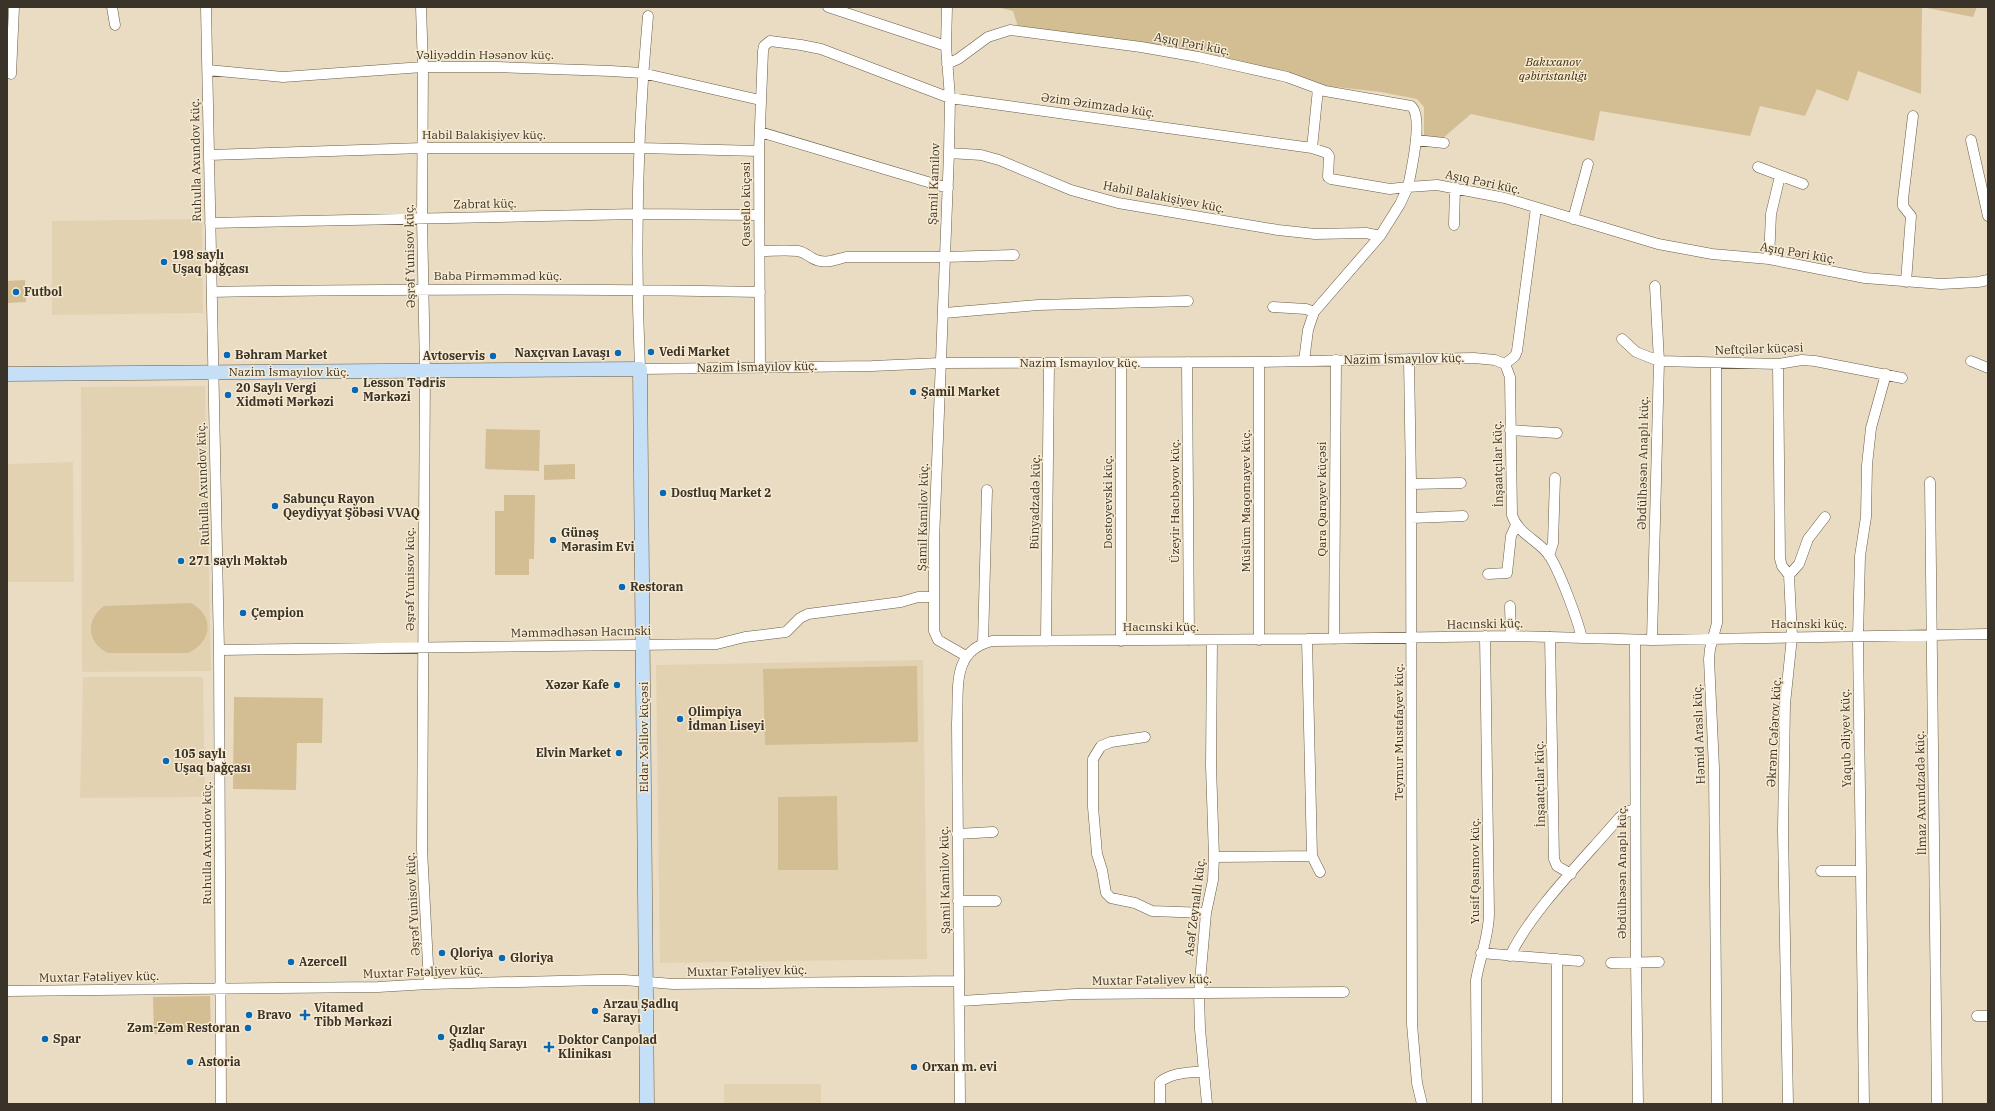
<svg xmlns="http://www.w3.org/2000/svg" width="1995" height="1111" font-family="'IBM Plex Serif',serif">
	<rect width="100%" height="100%" fill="#eadcc3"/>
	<!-- built -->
	<path fill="#e3d2b2" d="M 202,219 L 203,313 L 52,315 L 52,221 Z
		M 205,386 L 211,671 L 82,672 L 81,387 Z
		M 73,462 L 74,582 L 7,582 L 7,464 Z
		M 923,660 L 927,959 L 660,963 L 656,665 Z
		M 83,677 L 203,677 L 205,797 L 80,798 Z
		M 724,1084 L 821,1084 L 821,1104 L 724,1104 Z"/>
	<!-- green -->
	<path fill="#d3bd93" d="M 997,7 L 1977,7 L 1973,17 L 1922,7 L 1921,94 L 1858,71 L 1848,101 L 1817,89 L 1805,116 L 1760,106 L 1750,136 L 1600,111 L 1594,141 L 1471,114 L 1443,138 L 1424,136 L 1424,107 L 1417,99 L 1381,92 L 1318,85 L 1289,73 L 1180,50 L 1018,27 L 1013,11 Z
		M 25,280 L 26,302 L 7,303 L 7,281 Z
		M 486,429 L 540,430 L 539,471 L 485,469 Z
		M 575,464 L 575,479 L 544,480 L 544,465 Z
		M 504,495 L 535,495 L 534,559 L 529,559 L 529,575 L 495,575 L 495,511 L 504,511 Z
		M 191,603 C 215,616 212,642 188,653 L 108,653 C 87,643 85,620 104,606 Z
		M 917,666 L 918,742 L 765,745 L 763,669 Z
		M 234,697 L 323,698 L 322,743 L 297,743 L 296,790 L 233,789 Z
		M 837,796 L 838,870 L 778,870 L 778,797 Z
		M 210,996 L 211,1033 L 154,1034 L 153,997 Z"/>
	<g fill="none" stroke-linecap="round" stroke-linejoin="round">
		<defs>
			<path id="street" d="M 112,7 L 115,25
				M 206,7 L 219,650 L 221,1104
				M 421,7 L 423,67 L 422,218 L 425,372 L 422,849 L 429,984
				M 828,7 L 946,46
				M 947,7 L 946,46 L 950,98 L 949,153 L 934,541 L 934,631 L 938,640 L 966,656
				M 648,16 C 637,133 635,251 640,369 L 872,366 L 941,363 L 1259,362 L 1474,358 L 1495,360 L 1505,364
				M 947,64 L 958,59 L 988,37 L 1010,30 L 1141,47 L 1198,57 L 1287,77 L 1325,91 L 1411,106 C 1424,117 1411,171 1408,187 L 1437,185 L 1505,198 L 1658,244 L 1712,254 L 1769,259 L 1865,278 L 1941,284 L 1978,282 L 1988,280
				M 208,70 L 283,77 L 423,67 L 497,67 L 611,71 L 642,73 L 760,100
				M 11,74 L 14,7
				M 760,132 L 948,188
				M 1416,140 L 1444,143
				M 1971,140 L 1988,216
				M 1312,148 L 1318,89
				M 949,153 L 981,155 L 999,160 L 1071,190 L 1118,203 L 1278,230 L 1315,234 L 1366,233 L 1380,236
				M 209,155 L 423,148 L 640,148 L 759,151
				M 1758,167 L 1803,184
				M 1573,219 L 1588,164
				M 210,223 L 637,214 L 759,215
				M 1454,225 L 1455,187
				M 760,251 C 772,251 785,250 798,251 C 804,252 807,255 812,258 C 824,265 834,260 846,257 L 944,257 L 1014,255
				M 1769,259 L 1771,214 L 1780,176
				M 1906,282 L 1911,216 L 1903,206 L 1903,199 L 1913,116
				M 212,292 C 395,289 577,288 760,292
				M 1273,307 L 1306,309 L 1314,312
				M 944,313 L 1038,305 L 1188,301
				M 1622,339 L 1636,352 L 1659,361 L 1778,364 L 1802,360 L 1815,361 L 1902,378
				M 1409,359 L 1411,484 L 1412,1024 L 1417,1083 L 1422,1104
				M 1304,361 L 1308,330 L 1314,312 L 1380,236 L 1400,204 L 1408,187
				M 1971,361 L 1988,368
				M 1187,362 L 1189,640
				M 1505,364 L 1510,377 L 1512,515 C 1518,534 1538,540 1549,555 C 1560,572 1577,618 1582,638
				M 1505,364 L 1515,356 L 1517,351 L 1536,208
				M 1716,364 L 1717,623 L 1710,649 L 1709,659 L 1714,768 L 1717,1104
				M 1778,364 L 1780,559 L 1782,566 L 1789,575 L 1792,637 L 1785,704 L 1783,830 L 1788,1104
				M 760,367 L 759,151 L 763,51 L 764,46 L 770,41 L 801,45 L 821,49 L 950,98 L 1312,148 L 1327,153 L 1329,156 L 1328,177 L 1331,179 L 1390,189 L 1408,187
				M 1510,430 L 1557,433
				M 1930,482 L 1937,1104
				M 1411,484 L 1461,483
				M 1411,518 L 1463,516
				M 1549,556 L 1553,543 L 1555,478
				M 1488,574 L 1507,573 L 1511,536 L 1516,525
				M 1789,575 L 1799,564 L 1808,539 L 1825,517
				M 1510,606 L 1511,636
				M 1550,637 L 1554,859 L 1557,866 L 1571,874
				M 1334,639 L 1336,360
				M 1259,640 L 1259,362
				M 1635,640 L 1636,961 L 1638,1104
				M 1652,640 L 1659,361 L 1655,286
				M 1046,641 L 1049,363
				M 1121,641 L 1121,363
				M 983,643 L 987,490
				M 219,650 L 717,644 L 745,637 L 786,632 L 800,618 L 808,614 L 901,602 L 918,597 L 934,597
				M 1145,737 L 1111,742 L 1101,746 L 1093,759 L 1093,807 L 1097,854 L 1102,870 L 1106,893 L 1111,898 L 1135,903 L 1152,911 L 1206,913
				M 957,834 L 993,832
				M 1312,856 L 1320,872
				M 1214,857 L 1312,856 L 1307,639
				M 1821,871 L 1861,871
				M 958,901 L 996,901
				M 1481,953 L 1579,961
				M 1510,956 C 1532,910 1585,858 1619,818 L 1626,812 L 1635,809
				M 1557,959 L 1557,1104
				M 1611,963 L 1659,962
				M 7,991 L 378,987 L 429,984 L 601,980 L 624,980 L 673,984 L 959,981
				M 960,1001 L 1076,994 L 1344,992
				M 1977,1016 L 1988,1016
				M 960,1104 L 957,723 C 959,688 951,651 992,641 L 1307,639 L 1511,636 L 1652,640 L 1988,634
				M 1160,1104 L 1160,1082 C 1173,1072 1189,1073 1204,1071
				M 1207,1104 L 1200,1029 L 1199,993 L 1206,913 L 1213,880 L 1214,857 L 1211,766 L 1212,640
				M 1477,1104 L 1476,980 C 1480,957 1489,936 1489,913 L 1485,636
				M 1864,1104 L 1858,637 L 1860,556 L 1866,517 L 1867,465 L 1871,428 L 1886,374"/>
			<path id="secondary" d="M 7,374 L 640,369 L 647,1104"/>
		</defs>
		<!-- street casing -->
		<use href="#street" stroke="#685c47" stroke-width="11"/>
		<!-- secondary casing -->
		<use href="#secondary" stroke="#685c47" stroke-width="15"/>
		<!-- street -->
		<use href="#street" stroke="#fff" stroke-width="10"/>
		<!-- secondary -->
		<use href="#secondary" stroke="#c5dff7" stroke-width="14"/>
	</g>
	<!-- markers -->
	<g fill="#0769b6" stroke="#f7ead0" stroke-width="1.5">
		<circle cx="164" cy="262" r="4"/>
		<circle cx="16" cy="292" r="4"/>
		<circle cx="651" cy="352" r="4"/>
		<circle cx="618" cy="353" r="4"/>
		<circle cx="227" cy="355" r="4"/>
		<circle cx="493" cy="356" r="4"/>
		<circle cx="355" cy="390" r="4"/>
		<circle cx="913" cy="392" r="4"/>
		<circle cx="228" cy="395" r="4"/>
		<circle cx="663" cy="493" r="4"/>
		<circle cx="275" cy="506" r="4"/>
		<circle cx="553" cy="540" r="4"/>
		<circle cx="181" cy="561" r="4"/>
		<circle cx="622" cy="587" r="4"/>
		<circle cx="243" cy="613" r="4"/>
		<circle cx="617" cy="685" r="4"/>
		<circle cx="680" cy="719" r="4"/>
		<circle cx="619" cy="753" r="4"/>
		<circle cx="166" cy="761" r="4"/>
		<circle cx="442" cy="953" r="4"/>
		<circle cx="502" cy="958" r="4"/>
		<circle cx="291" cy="962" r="4"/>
		<circle cx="595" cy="1011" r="4"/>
		<circle cx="249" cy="1015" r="4"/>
		<path d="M303 1009h4v4h4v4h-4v4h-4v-4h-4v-4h4z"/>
		<circle cx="248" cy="1028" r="4"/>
		<circle cx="441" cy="1037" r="4"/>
		<circle cx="45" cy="1039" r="4"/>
		<path d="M547 1041h4v4h4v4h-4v4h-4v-4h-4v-4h4z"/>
		<circle cx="190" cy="1062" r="4"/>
		<circle cx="914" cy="1067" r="4"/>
	</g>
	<g text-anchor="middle" stroke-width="3" stroke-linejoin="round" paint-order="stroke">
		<!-- street labels -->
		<g font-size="12" fill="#393329" stroke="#f7ead0">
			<text transform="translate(1192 44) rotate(11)" y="4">Aşıq Pəri küç.</text>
			<text x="485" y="59">Vəliyəddin Həsənov küç.</text>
			<text transform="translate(1098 105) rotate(8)" y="4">Əzim Əzimzadə küç.</text>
			<text x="484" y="139">Habil Balakişiyev küç.</text>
			<text transform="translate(196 160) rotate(-91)" y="4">Ruhulla Axundov küç.</text>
			<text transform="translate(1483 182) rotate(12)" y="4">Aşıq Pəri küç.</text>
			<text transform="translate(934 184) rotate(-88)" y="4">Şamil Kamilov</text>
			<text transform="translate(1164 197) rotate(11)" y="4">Habil Balakişiyev küç.</text>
			<text transform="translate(485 204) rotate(-1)" y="4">Zabrat küç.</text>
			<text transform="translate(746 204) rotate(-90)" y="4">Qastello küçəsi</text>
			<text transform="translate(1798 253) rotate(10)" y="4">Aşıq Pəri küç.</text>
			<text transform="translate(410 256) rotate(-91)" y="4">Əşrəf Yunisov küç.</text>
			<text x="498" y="280">Baba Pirməmməd küç.</text>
			<text transform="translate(1759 349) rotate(-2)" y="4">Neftçilər küçəsi</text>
			<text transform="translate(1404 359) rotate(-1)" y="4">Nazim İsmayılov küç.</text>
			<text x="1080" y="367">Nazim İsmayılov küç.</text>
			<text transform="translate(757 367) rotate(-1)" y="4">Nazim İsmayılov küç.</text>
			<text x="289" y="376">Nazim İsmayılov küç.</text>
			<text transform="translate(1643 463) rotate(-89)" y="4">Əbdülhəsən Anaplı küç.</text>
			<text transform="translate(1498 464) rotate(-91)" y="4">İnşaatçılar küç.</text>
			<text transform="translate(203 484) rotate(-92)" y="4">Ruhulla Axundov küç.</text>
			<text transform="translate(1322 499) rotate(-90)" y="4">Qara Qarayev küçəsi</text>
			<text transform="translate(1175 501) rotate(-90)" y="4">Üzeyir Hacıbəyov küç.</text>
			<text transform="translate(1246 501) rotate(-90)" y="4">Müslüm Maqomayev küç.</text>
			<text transform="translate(1035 502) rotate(-89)" y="4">Bünyadzadə küç.</text>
			<text transform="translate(1108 502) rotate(-90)" y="4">Dostoyevski küç.</text>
			<text transform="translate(923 517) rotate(-89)" y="4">Şamil Kamilov küç.</text>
			<text transform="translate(410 579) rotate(-90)" y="4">Əşrəf Yunisov küç.</text>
			<text transform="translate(1485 624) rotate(-1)" y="4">Hacınski küç.</text>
			<text x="1809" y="628">Hacınski küç.</text>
			<text x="1161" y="631">Hacınski küç.</text>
			<text transform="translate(581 632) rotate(-1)" y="4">Məmmədhəsən Hacınski</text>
			<text transform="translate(1399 732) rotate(-90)" y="4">Teymur Mustafayev küç.</text>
			<text transform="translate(1774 732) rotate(-87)" y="4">Əkrəm Cəfərov küç.</text>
			<text transform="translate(1699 734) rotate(-92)" y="4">Həmid Araslı küç.</text>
			<text transform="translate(644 737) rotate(-90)" y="4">Eldar Xəlilov küçəsi</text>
			<text transform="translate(1846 738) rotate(-91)" y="4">Yaqub Əliyev küç.</text>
			<text transform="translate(1540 784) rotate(-91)" y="4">İnşaatçılar küç.</text>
			<text transform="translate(1921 793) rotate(-91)" y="4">İlmaz Axundzadə küç.</text>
			<text transform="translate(207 843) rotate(-90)" y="4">Ruhulla Axundov küç.</text>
			<text transform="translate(1475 871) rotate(-90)" y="4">Yusif Qasımov küç.</text>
			<text transform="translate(1622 872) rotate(-90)" y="4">Əbdülhəsən Anaplı küç.</text>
			<text transform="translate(945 880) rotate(-91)" y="4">Şamil Kamilov küç.</text>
			<text transform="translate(413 904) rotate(-93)" y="4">Əşrəf Yunisov küç.</text>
			<text transform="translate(1195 907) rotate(-83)" y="4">Asəf Zeynallı küç.</text>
			<text transform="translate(747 971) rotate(-1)" y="4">Muxtar Fətəliyev küç.</text>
			<text transform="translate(423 972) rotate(-2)" y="4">Muxtar Fətəliyev küç.</text>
			<text transform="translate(99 977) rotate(-1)" y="4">Muxtar Fətəliyev küç.</text>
			<text transform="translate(1152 980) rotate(-1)" y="4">Muxtar Fətəliyev küç.</text>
		</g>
		<!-- park labels -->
		<g font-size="12" font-style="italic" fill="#3e2f12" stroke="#f7ead0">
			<text x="1553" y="66">Bakıxanov<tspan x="1553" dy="14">qəbiristanlığı</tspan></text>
		</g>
		<!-- poi labels -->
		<g font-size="12" font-weight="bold" fill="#393329" stroke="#f7ead0" text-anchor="start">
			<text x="172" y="259">198 saylı<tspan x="172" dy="14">Uşaq bağçası</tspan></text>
			<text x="24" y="296">Futbol</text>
			<text x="659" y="356">Vedi Market</text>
			<text x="610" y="357" text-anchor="end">Naxçıvan Lavaşı</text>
			<text x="235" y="359">Bəhram Market</text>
			<text x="485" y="360" text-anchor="end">Avtoservis</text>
			<text x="363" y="387">Lesson Tədris<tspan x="363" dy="14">Mərkəzi</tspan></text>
			<text x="236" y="392">20 Saylı Vergi<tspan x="236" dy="14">Xidməti Mərkəzi</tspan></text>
			<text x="921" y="396">Şamil Market</text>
			<text x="671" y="497">Dostluq Market 2</text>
			<text x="283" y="503">Sabunçu Rayon<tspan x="283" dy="14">Qeydiyyat Şöbəsi VVAQ</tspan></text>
			<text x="561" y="537">Günəş<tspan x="561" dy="14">Mərasim Evi</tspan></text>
			<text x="189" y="565">271 saylı Məktəb</text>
			<text x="630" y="591">Restoran</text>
			<text x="251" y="617">Çempion</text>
			<text x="609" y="689" text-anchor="end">Xəzər Kafe</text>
			<text x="688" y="716">Olimpiya<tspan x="688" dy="14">İdman Liseyi</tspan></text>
			<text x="611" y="757" text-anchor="end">Elvin Market</text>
			<text x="174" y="758">105 saylı<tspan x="174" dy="14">Uşaq bağçası</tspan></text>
			<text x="450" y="957">Qloriya</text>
			<text x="510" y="962">Gloriya</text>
			<text x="299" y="966">Azercell</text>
			<text x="603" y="1008">Arzau Şadlıq<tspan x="603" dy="14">Sarayı</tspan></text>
			<text x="314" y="1012">Vitamed<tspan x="314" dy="14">Tibb Mərkəzi</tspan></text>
			<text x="257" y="1019">Bravo</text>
			<text x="240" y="1032" text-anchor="end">Zəm-Zəm Restoran</text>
			<text x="449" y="1034">Qızlar<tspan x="449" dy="14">Şadlıq Sarayı</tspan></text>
			<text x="53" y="1043">Spar</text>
			<text x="558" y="1044">Doktor Canpolad<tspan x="558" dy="14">Klinikası</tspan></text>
			<text x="198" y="1066">Astoria</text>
			<text x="922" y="1071">Orxan m. evi</text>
		</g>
	</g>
	<!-- border -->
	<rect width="1995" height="1111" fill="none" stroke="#393329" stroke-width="16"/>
</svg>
